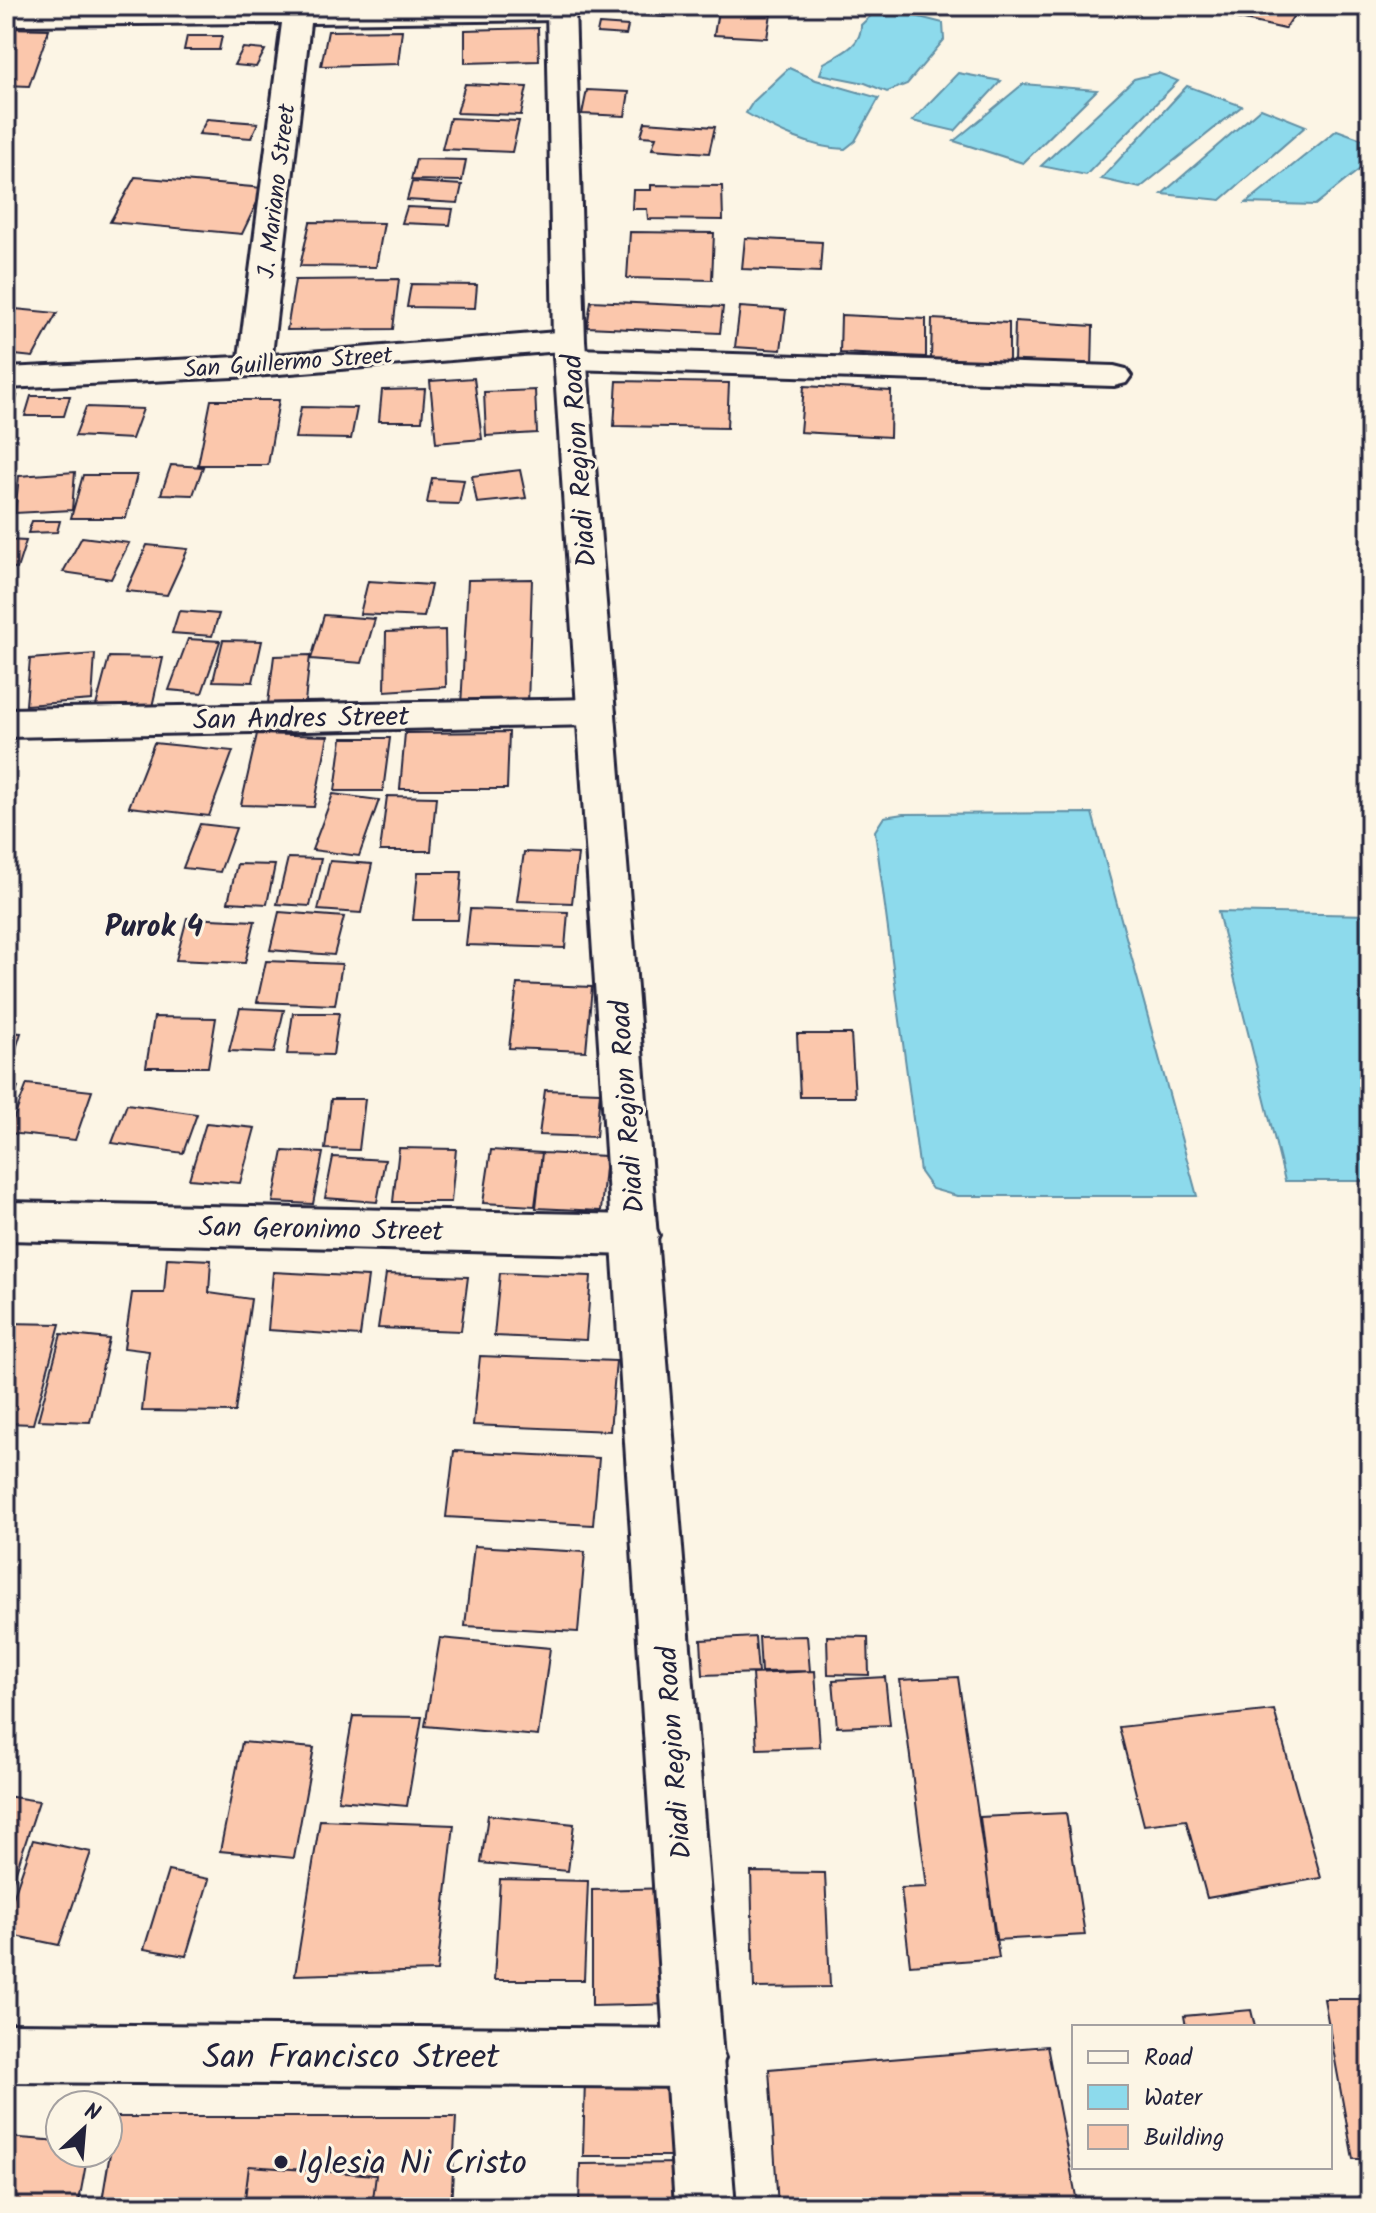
<svg xmlns="http://www.w3.org/2000/svg" width="1376" height="2213" font-family="Kalam,sans-serif">
	<rect width="100%" height="100%" fill="#fcf5e5"/>
	<filter id="ink" filterUnits="userSpaceOnUse"><feTurbulence type="fractalNoise" baseFrequency=".0125" numOctaves="2"/><feDisplacementMap in="SourceGraphic" scale="16" xChannelSelector="R" yChannelSelector="G"/><feConvolveMatrix kernelMatrix="1 2 1 2 8 2 1 2 1" color-interpolation-filters="sRGB"/></filter>
	<g filter="url(#ink)">
		<!-- water -->
		<path fill="#8ddaec" stroke="#6290a5" stroke-width="2" d="M 880,7 L 943,23 L 944,40 L 907,84 L 887,92 L 865,83 L 820,74 L 824,63 C 840,54 862,46 861,25 Z
			M 789,68 L 816,80 L 879,98 L 855,141 L 845,149 C 810,148 775,130 746,113 L 753,102 Z
			M 958,73 L 1001,81 L 955,131 L 912,121 Z
			M 1158,73 L 1178,81 L 1086,175 L 1041,166 L 1134,79 Z
			M 1023,84 L 1097,90 L 1023,163 L 954,141 Z
			M 1187,86 L 1242,106 L 1140,188 L 1101,179 Z
			M 1261,108 L 1306,126 L 1221,200 L 1162,194 Z
			M 1337,130 L 1370,142 L 1370,161 L 1315,205 L 1246,203 Z
			M 1092,813 L 1197,1196 L 957,1196 L 932,1189 L 920,1172 L 875,831 L 884,817 L 903,814 Z
			M 1218,912 L 1370,915 L 1370,1181 L 1285,1181 Z"/>
		<!-- building -->
		<path fill="#fbc7ac" stroke="#22223b" stroke-width="2" d="M 601,6 L 668,6 L 666,17 L 600,14 Z
			M 1209,6 L 1258,6 L 1249,21 L 1205,11 Z
			M 1259,6 L 1300,6 L 1285,29 L 1249,21 Z
			M 1300,6 L 1331,6 L 1326,15 L 1299,9 Z
			M 718,11 L 771,14 L 767,38 L 714,35 Z
			M 599,24 L 628,26 L 626,35 L 597,33 Z
			M 6,28 L 49,29 L 29,86 L 6,85 Z
			M 538,28 L 539,61 L 465,63 L 465,30 Z
			M 402,30 L 398,64 L 321,66 L 328,31 Z
			M 187,36 L 222,36 L 219,50 L 184,50 Z
			M 243,48 L 265,50 L 256,67 L 234,65 Z
			M 465,84 L 527,87 L 521,115 L 457,113 Z
			M 587,90 L 629,92 L 625,116 L 582,114 Z
			M 450,118 L 519,121 L 512,152 L 442,149 Z
			M 207,119 L 258,123 L 251,138 L 199,134 Z
			M 645,122 L 715,127 L 709,153 L 652,149 L 656,137 L 641,136 Z
			M 416,159 L 466,160 L 462,181 L 411,180 Z
			M 135,177 L 264,188 L 242,234 L 110,222 Z
			M 412,182 L 462,185 L 458,203 L 407,200 Z
			M 651,185 L 722,186 L 723,220 L 648,219 L 647,209 L 632,209 L 633,190 L 651,190 Z
			M 407,207 L 453,209 L 450,225 L 402,223 Z
			M 310,222 L 384,223 L 376,267 L 300,266 Z
			M 630,232 L 714,233 L 712,280 L 627,278 Z
			M 745,238 L 822,242 L 820,272 L 742,269 Z
			M 399,279 L 393,329 L 287,330 L 295,280 Z
			M 411,284 L 477,285 L 475,308 L 407,307 Z
			M 591,301 L 723,307 L 720,333 L 587,327 Z
			M 740,307 L 786,310 L 781,350 L 735,347 Z
			M 15,309 L 57,313 L 33,357 L 6,354 L 6,325 Z
			M 841,315 L 926,319 L 926,357 L 840,353 Z
			M 932,319 L 1009,323 L 1009,363 L 931,359 Z
			M 1015,321 L 1093,326 L 1092,369 L 1014,363 Z
			M 474,378 L 482,439 L 436,443 L 430,381 Z
			M 617,381 L 729,383 L 727,428 L 614,426 Z
			M 804,386 L 891,391 L 890,437 L 800,432 Z
			M 425,389 L 422,421 L 379,421 L 382,390 Z
			M 535,390 L 537,433 L 486,436 L 484,392 Z
			M 6,396 L 17,396 L 6,432 Z
			M 31,396 L 70,396 L 64,416 L 25,416 Z
			M 211,400 L 279,400 L 268,465 L 198,465 Z
			M 86,407 L 143,409 L 132,439 L 75,436 Z
			M 301,407 L 357,408 L 351,439 L 295,438 Z
			M 171,465 L 203,467 L 193,495 L 161,494 Z
			M 520,470 L 526,498 L 477,503 L 472,476 Z
			M 75,472 L 72,510 L 15,513 L 19,476 Z
			M 83,475 L 137,475 L 126,518 L 71,518 Z
			M 432,478 L 464,480 L 459,504 L 427,503 Z
			M 32,521 L 60,521 L 57,532 L 28,533 Z
			M 82,537 L 129,543 L 111,579 L 63,572 Z
			M 6,540 L 26,541 L 17,569 L 6,568 Z
			M 147,545 L 188,549 L 167,595 L 126,591 Z
			M 532,579 L 528,705 L 461,706 L 468,580 Z
			M 368,581 L 431,585 L 424,617 L 360,614 Z
			M 179,611 L 219,614 L 212,636 L 172,633 Z
			M 324,615 L 375,619 L 362,663 L 311,659 Z
			M 445,630 L 446,687 L 385,691 L 386,632 Z
			M 188,639 L 220,641 L 202,693 L 169,690 Z
			M 223,640 L 262,641 L 253,682 L 213,681 Z
			M 95,654 L 92,700 L 26,705 L 30,659 Z
			M 310,655 L 305,702 L 268,703 L 274,656 Z
			M 109,657 L 163,658 L 152,707 L 96,706 Z
			M 509,732 L 507,789 L 400,789 L 405,733 Z
			M 257,734 L 328,736 L 314,807 L 241,805 Z
			M 342,738 L 390,738 L 383,791 L 335,791 Z
			M 154,743 L 233,751 L 209,816 L 129,807 Z
			M 333,794 L 379,800 L 359,856 L 312,850 Z
			M 387,796 L 436,797 L 431,851 L 380,851 Z
			M 200,824 L 236,828 L 220,872 L 183,868 Z
			M 524,852 L 578,854 L 572,903 L 517,901 Z
			M 288,858 L 321,859 L 310,906 L 277,904 Z
			M 330,861 L 372,864 L 361,913 L 318,910 Z
			M 237,864 L 275,865 L 267,904 L 228,902 Z
			M 418,872 L 462,872 L 458,920 L 413,920 Z
			M 470,909 L 568,912 L 565,948 L 466,945 Z
			M 279,912 L 344,917 L 334,955 L 270,950 Z
			M 187,918 L 255,921 L 245,963 L 176,960 Z
			M 266,961 L 342,964 L 335,1005 L 257,1002 Z
			M 517,984 L 592,987 L 586,1051 L 509,1048 Z
			M 240,1008 L 284,1010 L 274,1053 L 229,1051 Z
			M 293,1013 L 339,1013 L 333,1055 L 287,1054 Z
			M 154,1017 L 216,1018 L 208,1067 L 146,1067 Z
			M 6,1032 L 21,1033 L 6,1080 Z
			M 797,1034 L 851,1034 L 855,1097 L 800,1097 Z
			M 27,1084 L 92,1091 L 75,1140 L 8,1133 Z
			M 6,1086 L 18,1087 L 6,1125 Z
			M 545,1090 L 600,1092 L 596,1137 L 539,1135 Z
			M 331,1099 L 365,1099 L 359,1150 L 325,1149 Z
			M 127,1104 L 197,1114 L 183,1153 L 112,1143 Z
			M 206,1123 L 255,1128 L 240,1183 L 189,1179 Z
			M 399,1148 L 456,1149 L 451,1202 L 393,1202 Z
			M 491,1150 L 542,1153 L 535,1206 L 483,1203 Z
			M 283,1151 L 323,1153 L 313,1204 L 273,1202 Z
			M 542,1153 L 606,1156 L 601,1211 L 536,1208 Z
			M 333,1157 L 385,1160 L 377,1202 L 325,1198 Z
			M 167,1258 L 211,1260 L 209,1293 L 251,1299 L 235,1412 L 142,1411 L 149,1351 L 124,1348 L 132,1293 L 164,1293 Z
			M 273,1272 L 368,1277 L 360,1336 L 268,1330 Z
			M 500,1273 L 591,1276 L 586,1340 L 494,1336 Z
			M 386,1274 L 468,1277 L 461,1331 L 378,1328 Z
			M 6,1323 L 60,1324 L 33,1424 L 6,1423 Z
			M 61,1334 L 109,1339 L 90,1422 L 38,1420 Z
			M 480,1356 L 616,1361 L 610,1431 L 473,1425 Z
			M 454,1451 L 599,1458 L 593,1525 L 446,1517 Z
			M 474,1546 L 585,1552 L 578,1632 L 465,1626 Z
			M 807,1636 L 810,1671 L 761,1672 L 759,1637 Z
			M 827,1636 L 868,1637 L 869,1675 L 828,1674 Z
			M 755,1637 L 758,1673 L 703,1675 L 701,1640 Z
			M 440,1638 L 550,1648 L 538,1736 L 425,1726 Z
			M 815,1671 L 820,1747 L 757,1749 L 752,1674 Z
			M 885,1677 L 890,1725 L 837,1727 L 833,1680 Z
			M 958,1677 L 999,1958 L 910,1965 L 901,1888 L 927,1887 L 900,1680 Z
			M 1274,1710 L 1321,1878 L 1207,1898 L 1186,1820 L 1144,1825 L 1119,1727 Z
			M 353,1716 L 422,1717 L 407,1806 L 338,1800 Z
			M 242,1742 L 314,1748 L 294,1858 L 220,1851 Z
			M 6,1796 L 39,1801 L 6,1902 Z
			M 1066,1813 L 1085,1935 L 995,1940 L 980,1817 Z
			M 488,1815 L 574,1824 L 568,1871 L 481,1863 Z
			M 320,1820 L 454,1825 L 437,1971 L 295,1975 Z
			M 33,1840 L 91,1852 L 59,1945 L 6,1934 L 6,1918 Z
			M 168,1871 L 209,1879 L 186,1956 L 144,1949 Z
			M 751,1872 L 825,1873 L 830,1987 L 754,1988 Z
			M 500,1879 L 588,1881 L 584,1980 L 494,1980 Z
			M 672,1888 L 676,2004 L 592,2006 L 592,1890 Z
			M 1324,1999 L 1370,1999 L 1370,2159 L 1353,2159 Z
			M 1251,2010 L 1255,2027 L 1186,2027 L 1184,2016 Z
			M 1047,2046 L 1078,2207 L 778,2207 L 769,2069 Z
			M 688,2076 L 688,2156 L 583,2156 L 585,2078 Z
			M 116,2117 L 456,2117 L 451,2207 L 101,2207 Z
			M 6,2137 L 60,2141 L 60,2153 L 88,2153 L 78,2207 L 6,2207 Z
			M 687,2163 L 684,2207 L 579,2207 L 580,2164 Z
			M 249,2166 L 376,2175 L 372,2207 L 244,2207 Z
			M 124,2198 L 198,2203 L 197,2207 L 122,2207 Z"/>
		<g fill="none" stroke-linecap="round" stroke-linejoin="round">
			<defs>
				<path id="street" d="M 309,6 L 569,6 L 574,12 L 570,18 L 560,20 L 310,23 L 272,355 L 569,331 L 580,334 L 585,341 L 576,349 L 1114,366 L 1126,369 L 1131,376 L 1126,383 L 1114,386 L 571,369 L 559,366 L 555,359 L 561,351 L 254,376 L 6,388 L 6,368 L 239,357 L 282,23 L 6,25 L 6,9 Z
					M 596,699 L 609,702 L 615,712 L 609,722 L 596,725 L 6,737 L 6,709 Z
					M 6,1202 L 636,1215 L 652,1221 L 659,1235 L 652,1249 L 636,1255 L 6,1240 Z
					M 6,2024 L 696,2029 L 717,2037 L 725,2058 L 717,2079 L 696,2087 L 6,2082 Z"/>
				<path id="secondary" d="M 547,6 L 575,6 L 585,341 L 735,2207 L 675,2207 L 553,341 Z"/>
			</defs>
			<!-- street casing -->
			<use href="#street" stroke="#22223b" stroke-width="6"/>
			<!-- secondary casing -->
			<use href="#secondary" stroke="#22223b" stroke-width="6"/>
			<!-- street -->
			<use href="#street" fill="#fcf5e5" fill-rule="evenodd"/>
			<!-- secondary -->
			<use href="#secondary" fill="#fcf5e5" fill-rule="evenodd"/>
		</g>
	</g>
	<!-- markers -->
	<circle fill="#22223b" stroke="#fcf5e5" stroke-width="3" cx="281" cy="2162" r="8"/>
	<g text-anchor="middle" stroke-width="6" stroke-linejoin="round" paint-order="stroke">
		<!-- far-street labels -->
		<g font-size="24" fill="#22223b" stroke="#fcf5e5">
			<text transform="translate(276 191) rotate(-83)" y="8">J. Mariano Street</text>
			<text transform="translate(288 362) rotate(-4)" y="8">San Guillermo Street</text>
		</g>
		<!-- street labels -->
		<g font-size="28" fill="#22223b" stroke="#fcf5e5">
			<text transform="translate(578 461) rotate(-94)" y="10">Diadi Region Road</text>
			<text transform="translate(301 717) rotate(-1)" y="10">San Andres Street</text>
			<text transform="translate(626 1107) rotate(-94)" y="10">Diadi Region Road</text>
			<text transform="translate(321 1228) rotate(1)" y="10">San Geronimo Street</text>
			<text transform="translate(673 1753) rotate(-94)" y="10">Diadi Region Road</text>
		</g>
		<!-- neighbourhood labels -->
		<g font-size="30" font-weight="bold" fill="#22223b" stroke="#fcf5e5">
			<text x="154" y="936">Purok 4</text>
		</g>
		<!-- near-street labels -->
		<g font-size="34" fill="#22223b" stroke="#fcf5e5">
			<text x="351" y="2068">San Francisco Street</text>
		</g>
		<!-- near-poi labels -->
		<g font-size="34" fill="#22223b" stroke="#fcf5e5" text-anchor="start">
			<text x="297" y="2174">Iglesia Ni Cristo</text>
		</g>
	</g>
	<!-- margin -->
	<rect width="1376" height="2213" fill="none" stroke="#fcf5e5" stroke-width="32"/>
	<rect x="16" y="16" width="1344" height="2181" fill="none" stroke="#22223b" stroke-width="3" filter="url(#ink)"/>
	<!-- legend -->
	<rect x="1072" y="2025" width="260" height="144" fill="#fcf5e5" stroke="#a5a1a1" stroke-width="2"/>
	<rect x="1088" y="2051" width="40" height="12" fill="#fcf5e5" stroke="#a5a1a1" stroke-width="2"/>
	<text x="1144" y="2065" font-size="24" fill="#22223b">Road</text>
	<rect x="1088" y="2085" width="40" height="24" fill="#8ddaec" stroke="#a5a1a1" stroke-width="2"/>
	<text x="1144" y="2105" font-size="24" fill="#22223b">Water</text>
	<rect x="1088" y="2125" width="40" height="24" fill="#fbc7ac" stroke="#a5a1a1" stroke-width="2"/>
	<text x="1144" y="2145" font-size="24" fill="#22223b">Building</text>
	<!-- north arrow -->
	<g transform="translate(84 2129) rotate(26)"><circle r="38" fill="#fcf5e5" stroke="#a5a1a1" stroke-width="2"/>
	<path d="M0-6L14 30L0 20L-14 30Z" fill="#22223b"/>
	<text y="-12" font-size="22" font-weight="bold" text-anchor="middle" fill="#22223b">N</text>
	</g>
</svg>
